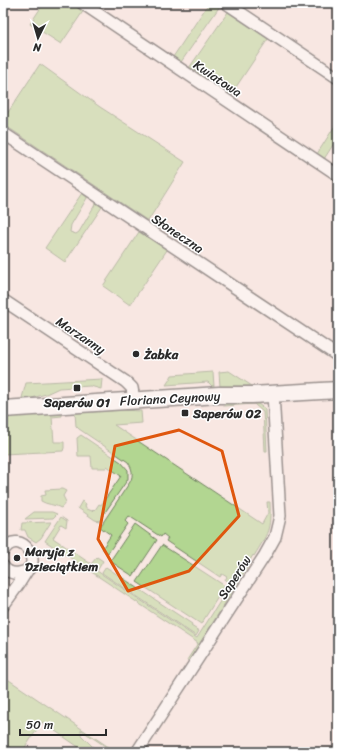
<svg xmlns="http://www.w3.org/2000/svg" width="341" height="755" font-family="Sriracha,sans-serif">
	<rect width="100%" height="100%" fill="#f8e7e2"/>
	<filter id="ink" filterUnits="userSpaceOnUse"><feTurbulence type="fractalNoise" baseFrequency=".025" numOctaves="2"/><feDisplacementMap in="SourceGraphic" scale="8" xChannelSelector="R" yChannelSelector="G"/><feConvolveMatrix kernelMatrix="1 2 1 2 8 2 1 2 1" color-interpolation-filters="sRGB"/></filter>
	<g filter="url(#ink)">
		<!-- green -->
		<path fill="#b2d691" stroke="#6e805e" d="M 44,3 L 74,3 L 84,10 L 61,44 L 30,24 Z
			M 209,3 L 215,3 L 220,6 L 181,62 L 173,57 Z
			M 228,12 L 268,39 L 230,96 L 189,68 Z
			M 40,64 L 100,107 L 185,162 L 148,221 L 3,124 L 3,120 Z
			M 338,121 L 338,137 L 324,159 L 317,154 Z
			M 82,193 L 87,197 L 87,198 L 71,225 L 70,232 L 76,234 L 79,232 L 96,203 L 102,207 L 65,262 L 45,248 Z
			M 139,232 L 167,250 L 130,305 L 103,286 Z
			M 229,371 L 252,386 L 220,386 L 219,372 Z
			M 213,372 L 214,386 L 212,386 L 208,382 L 166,385 L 170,379 L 172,375 Z
			M 102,379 L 101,389 L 90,386 L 59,388 L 46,394 L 32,398 L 22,398 L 26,383 Z
			M 225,403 L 258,404 L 265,409 L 267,451 L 265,451 L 263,412 L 254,404 L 224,406 Z
			M 121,410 L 141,411 L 142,423 L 114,425 L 262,524 L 268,513 L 267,502 L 270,502 C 271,530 268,533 254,556 L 253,555 L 249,562 L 250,563 L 189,661 L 187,660 L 198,643 L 45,541 L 61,517 L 67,521 L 66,528 L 61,525 L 53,538 L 91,564 L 97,557 L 103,561 L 97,571 L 197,638 L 231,584 L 225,580 L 227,577 L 222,574 L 220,577 L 166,541 L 168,538 L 163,534 L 161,537 L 129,516 L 125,521 L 128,524 L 108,553 L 102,549 L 111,535 L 100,527 L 130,482 C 134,475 132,468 128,462 L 79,429 L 76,426 L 75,413 Z
			M 62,414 L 62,416 L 52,417 L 54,442 L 64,442 L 64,448 L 63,451 L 3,454 L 3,417 Z
			M 81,435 L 121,462 L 128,470 L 128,479 L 99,521 L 95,520 L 78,508 L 82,501 L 86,504 L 85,506 L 87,509 L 92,511 L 94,509 L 95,510 L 99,504 L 101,505 L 121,476 L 107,466 L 106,468 L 92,468 L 91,456 L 78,456 L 77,438 Z
			M 62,489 L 66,491 L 63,496 L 66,502 L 61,508 C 54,504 47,505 41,501 L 41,496 L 46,495 L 45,490 Z
			M 34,512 L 52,512 L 57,514 L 53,518 L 25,519 Z
			M 51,522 L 41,538 L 36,542 L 28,537 L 25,530 L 21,530 L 22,523 Z
			M 135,524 L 157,540 L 133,576 L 110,561 Z
			M 162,545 L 225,586 L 201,624 L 137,582 Z
			M 106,567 L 192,624 L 191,626 L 199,631 L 196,636 L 102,573 Z
			M 3,676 L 116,752 L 114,752 L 81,730 L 81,735 L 98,752 L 86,752 L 42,722 L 22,752 L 17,752 L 3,742 Z"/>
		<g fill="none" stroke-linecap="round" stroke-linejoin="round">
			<defs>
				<path id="street" d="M 82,3 L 338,175
					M 226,3 L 338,78
					M 3,133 L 338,356
					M 3,300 L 126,382 L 132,388 L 134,400
					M 3,551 C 20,524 49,569 19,573 C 12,574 6,571 3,566
					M 3,606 L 18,585 L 28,569
					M 137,752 L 265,555 L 275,537 L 280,516 L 273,393"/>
				<path id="secondary" d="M 3,409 L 219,395 L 252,395 L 338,390"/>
			</defs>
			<!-- street casing -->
			<use href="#street" stroke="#2b2b2b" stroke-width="14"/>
			<!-- secondary casing -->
			<use href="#secondary" stroke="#2b2b2b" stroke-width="19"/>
			<!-- street -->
			<use href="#street" stroke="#fff" stroke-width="11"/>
			<!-- secondary -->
			<use href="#secondary" stroke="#fff" stroke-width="16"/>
		</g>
	</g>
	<!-- marked area -->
	<path d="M0 0H341V755H0ZM 179,430 L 222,451 L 239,516 L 189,571 L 128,591 L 98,539 L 115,446 Z" fill="#f8e7e2" fill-opacity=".55" fill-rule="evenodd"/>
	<path fill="none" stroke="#df570e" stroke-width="3" stroke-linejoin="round" d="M 179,430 L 222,451 L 239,516 L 189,571 L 128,591 L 98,539 L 115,446 Z"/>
	<!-- markers -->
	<g fill="#2b2b2b" stroke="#fff" stroke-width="1.5">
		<circle cx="136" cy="354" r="4"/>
		<rect x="73" y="384" width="8" height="8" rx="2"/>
		<rect x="181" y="409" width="8" height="8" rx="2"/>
		<circle cx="17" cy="558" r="4"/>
	</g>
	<g text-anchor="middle" stroke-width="3" stroke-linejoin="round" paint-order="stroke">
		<!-- street labels -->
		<g font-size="13" fill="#2b2b2b" stroke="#fff">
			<text transform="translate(218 78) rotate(34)" y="5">Kwiatowa</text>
			<text transform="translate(178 233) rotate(34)" y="5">Słoneczna</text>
			<text transform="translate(81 335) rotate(34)" y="5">Marzanny</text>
			<text transform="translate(170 398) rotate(-3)" y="5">Floriana Ceynowy</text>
			<text transform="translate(234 577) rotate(-57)" y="5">Saperów</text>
		</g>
		<!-- poi labels -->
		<g font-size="13" font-weight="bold" fill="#2b2b2b" stroke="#fff" text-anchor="start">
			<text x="144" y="359">Żabka</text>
			<text x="77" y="407" text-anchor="middle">Saperów 01</text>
			<text x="193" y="418">Saperów 02</text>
			<text x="25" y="556">Maryja z<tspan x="25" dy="15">Dzieciątkiem</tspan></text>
		</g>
	</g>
	<!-- margin -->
	<rect width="341" height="755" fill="none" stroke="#fff" stroke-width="16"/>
	<rect x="8" y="8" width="325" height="739" fill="none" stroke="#2b2b2b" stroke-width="1.5" filter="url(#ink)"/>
	<!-- north arrow -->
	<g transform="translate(38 38) rotate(185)" stroke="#ffffff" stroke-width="3" paint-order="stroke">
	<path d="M0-3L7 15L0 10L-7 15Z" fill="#2b2b2b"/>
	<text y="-6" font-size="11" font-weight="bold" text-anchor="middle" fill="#2b2b2b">N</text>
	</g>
	<!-- scale -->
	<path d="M20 729v6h86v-6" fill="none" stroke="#2b2b2b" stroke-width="2"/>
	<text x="26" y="729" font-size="12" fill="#2b2b2b" stroke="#ffffff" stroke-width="3" paint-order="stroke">50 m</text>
</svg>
